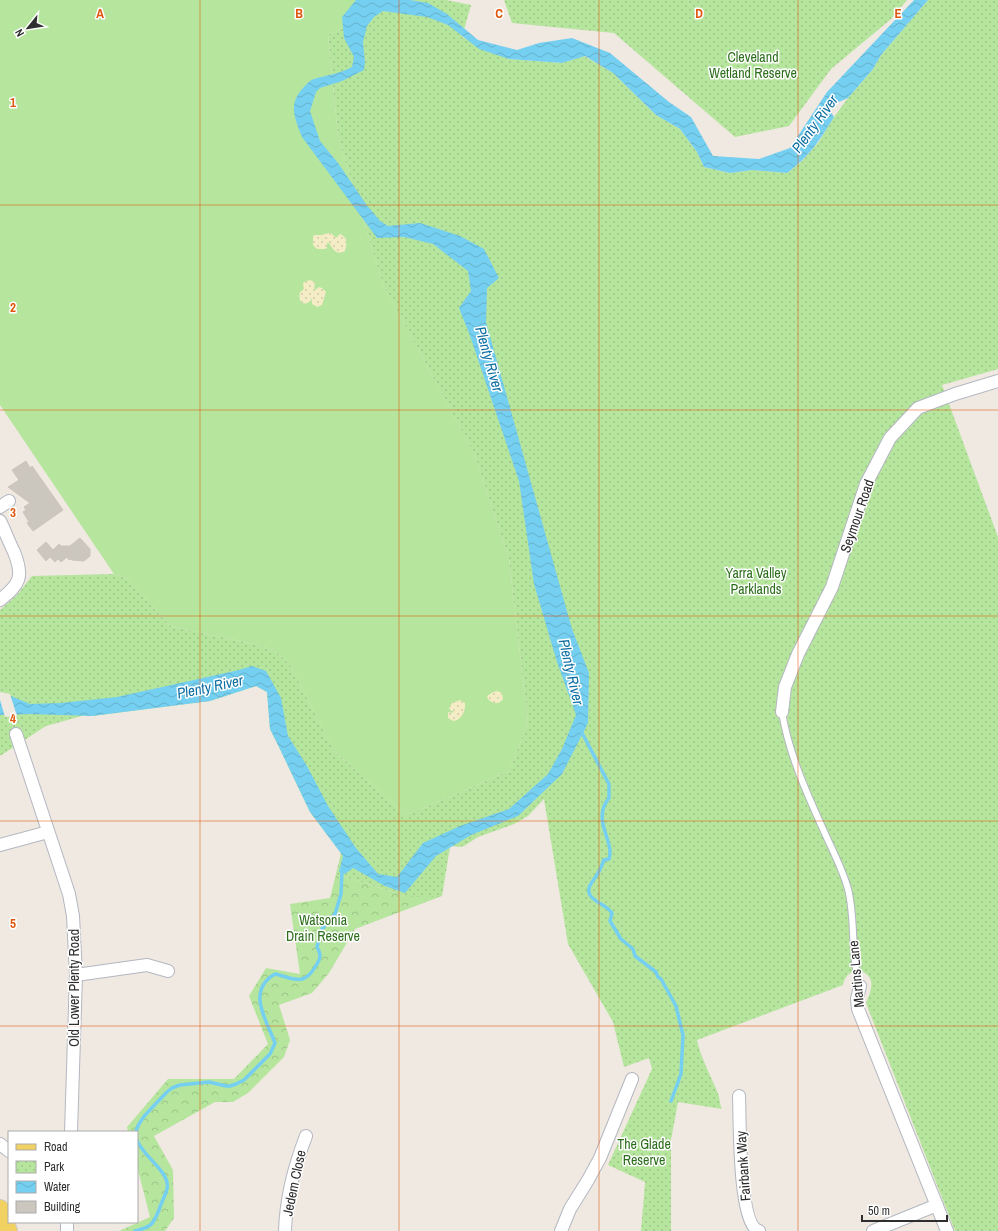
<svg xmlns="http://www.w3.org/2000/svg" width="998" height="1231" font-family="'Archivo Narrow',sans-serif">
	<defs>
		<pattern id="forest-crowns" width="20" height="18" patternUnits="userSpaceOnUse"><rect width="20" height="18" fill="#b6e59e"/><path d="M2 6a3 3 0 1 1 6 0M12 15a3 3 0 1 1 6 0" fill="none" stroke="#9dc588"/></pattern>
		<pattern id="sand-dots" width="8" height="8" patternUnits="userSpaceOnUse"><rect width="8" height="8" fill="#f3ecc5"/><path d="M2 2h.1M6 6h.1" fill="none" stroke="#d1cbaa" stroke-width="1.8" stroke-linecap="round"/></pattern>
		<pattern id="park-dots" width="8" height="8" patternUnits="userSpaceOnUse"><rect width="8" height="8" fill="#b6e59e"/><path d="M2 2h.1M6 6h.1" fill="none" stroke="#9dc588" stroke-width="1.8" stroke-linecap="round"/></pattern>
		<pattern id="water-waves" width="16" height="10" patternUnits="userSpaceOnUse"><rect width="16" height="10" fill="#75cff0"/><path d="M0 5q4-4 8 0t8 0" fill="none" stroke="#66b2ce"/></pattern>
	</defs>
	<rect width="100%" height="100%" fill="#efe9e1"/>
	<!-- grass -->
	<path fill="#b6e59e" d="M 0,0 L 402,0 L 328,35 L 338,136 L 383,284 L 475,455 L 509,559 L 528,723 L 509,771 C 475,785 441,802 406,815 L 334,751 L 290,665 L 275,651 L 258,645 L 170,626 L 128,579 L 114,574 L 0,405 Z"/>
	<!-- forest -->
	<path fill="url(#forest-crowns)" d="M 336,874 L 405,896 L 442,896 L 355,929 L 329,973 L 312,993 L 279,1005 L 290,1040 L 284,1057 L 248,1093 L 233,1102 L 215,1102 L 154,1136 L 173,1170 L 174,1218 L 165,1231 L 119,1231 L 150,1217 L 137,1166 L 137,1132 L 128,1132 L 127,1127 L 168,1079 L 234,1079 L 268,1044 L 249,996 L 266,968 L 300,974 L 290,904 L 330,898 Z"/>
	<!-- sand -->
	<path fill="url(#sand-dots)" d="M 329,233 L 331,233 L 336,238 L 340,234 C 348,237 347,244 345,251 C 336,256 333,249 329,243 L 327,243 L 327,248 L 325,249 L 317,249 L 313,245 L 313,237 L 314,235 L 321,235 Z
		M 310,280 L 315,282 L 314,290 L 315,290 L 319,287 L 322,288 L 326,292 L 322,305 L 317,307 L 312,304 L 312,298 L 310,302 C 302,306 298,301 300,292 L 304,289 L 303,284 L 304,282 Z
		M 497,691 L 502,693 L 503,699 C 499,705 492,704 488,699 L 487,696 L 493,692 Z
		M 460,700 L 465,703 C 466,711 461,721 453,721 L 448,718 L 448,712 L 452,713 L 454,711 L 451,711 L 449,708 L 452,703 Z"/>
	<!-- park -->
	<path fill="url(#park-dots)" d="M 402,0 L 446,0 L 471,5 L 462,37 L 509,59 L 562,63 L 584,56 L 613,73 L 656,115 L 680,129 L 697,152 L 704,167 L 730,173 L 752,170 L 787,173 L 801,162 L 818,143 L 834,117 L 848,98 L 873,69 L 881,55 L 928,0 L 998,0 L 998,369 L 942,385 L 998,537 L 998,1231 L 955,1231 L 866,1003 C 872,989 877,976 858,970 C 849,972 845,976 843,985 L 697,1040 C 701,1058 710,1074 717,1091 C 720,1097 719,1103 722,1109 L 678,1102 L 671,1140 L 671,1231 L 641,1231 L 645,1182 L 608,1165 L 652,1069 L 649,1058 L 624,1067 L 613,1022 L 568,944 L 544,799 L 528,816 L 514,824 L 478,837 L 464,846 L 459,847 L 453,846 L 450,847 L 442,896 L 405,896 L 336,874 L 341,853 L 310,812 L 278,745 L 270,729 L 267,692 L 256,686 L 210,701 L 92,716 L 82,716 L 46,726 L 0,756 L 0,610 L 17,595 L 32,576 L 114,574 L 128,579 L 170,626 L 258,645 L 275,651 L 290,665 L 334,751 L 406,815 C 441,802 475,785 509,771 L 528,723 L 509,559 L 475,455 L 383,284 L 338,136 L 328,35 Z
		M 504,0 L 907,0 L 891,19 L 831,69 L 789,126 L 735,137 L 614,33 L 512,23 Z"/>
	<!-- water -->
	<path fill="url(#water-waves)" d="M 356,0 L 410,0 L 428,3 L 447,14 L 478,40 L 517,50 L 539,43 L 572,38 L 610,53 L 669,102 L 691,117 L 713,156 L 759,159 L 790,148 L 827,92 L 914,0 L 928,0 L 881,55 L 873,69 L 848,98 L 832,105 L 829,109 L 834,117 C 820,140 809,157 787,173 L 752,170 L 730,173 L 704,167 L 697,152 L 680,129 L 656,115 L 613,73 L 585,56 L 562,63 L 509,59 L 479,49 L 448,25 L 427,17 L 383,11 L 374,17 L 367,26 L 363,42 L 365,62 L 364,70 L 342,81 L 320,88 L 316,92 L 310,111 L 320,141 L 338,163 L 366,204 L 380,221 L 388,226 L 420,223 L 460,236 L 484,249 L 499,278 L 487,288 L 486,322 L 572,629 L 589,673 L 588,723 L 562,774 L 518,816 L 471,835 L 436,856 L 405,893 L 385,886 L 353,868 L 345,874 L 339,872 L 343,856 L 310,812 L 278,745 L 270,729 L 267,692 L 256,686 L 210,701 L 92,716 L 30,714 L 0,715 L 0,694 L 11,696 L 30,704 L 61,703 L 117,697 L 239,670 L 252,666 L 266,671 L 281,698 L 288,736 L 307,766 L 328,806 L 356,848 L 378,874 L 397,877 L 423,843 L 460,826 L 509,809 L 548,774 L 562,749 L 576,715 L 557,662 L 534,584 L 519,481 L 469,333 L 459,308 L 471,291 L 468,271 L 433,244 L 404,237 L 377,238 L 302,137 C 294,117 288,103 304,87 C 307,84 310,80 314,79 C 327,75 339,74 352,67 L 354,57 L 344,38 L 342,17 Z"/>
	<!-- pier -->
	<path fill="#efe9e1" d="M 0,692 L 10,694 L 17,716 L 5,717 L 0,700 Z"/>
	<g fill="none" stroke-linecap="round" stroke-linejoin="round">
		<!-- stream -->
		<path stroke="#75cff0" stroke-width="3.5" d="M 581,731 L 609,784 L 609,798 C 591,820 615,841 609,859 L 604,860 C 602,865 600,870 597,875 C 591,883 583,892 595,900 C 601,905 607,906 612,913 L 610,921 L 621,939 L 633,949 L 635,956 L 656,972 L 658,977 L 661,979 L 676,1006 L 683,1035 L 681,1074 L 671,1101
			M 136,1132 C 138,1119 158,1102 167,1092 L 172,1088 L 180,1085 L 209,1082 L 226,1086 L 230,1086 L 236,1084 L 244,1080 L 270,1054 L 275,1043 C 266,1019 246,991 275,974 C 296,979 304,987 317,964 C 321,958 321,954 317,947 L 322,929 L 335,914 L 341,894 L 342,871 L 343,869
			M 135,1231 C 151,1227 153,1225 159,1210 C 161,1203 165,1196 167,1189 C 171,1172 143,1157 137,1140"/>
	</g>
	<!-- building -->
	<path fill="#cbc7bf" stroke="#cbc5ba" d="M 26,461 L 30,468 L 32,466 L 63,510 L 33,531 L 27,523 L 29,522 L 23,512 L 26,510 L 24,507 L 30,503 L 8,487 L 19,480 L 12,470 Z
		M 80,538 L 90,549 L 90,556 L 84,561 L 72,560 L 70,559 L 69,560 L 67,557 L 61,562 L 58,559 L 55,562 L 50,557 L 46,561 L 37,550 L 46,542 L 53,550 L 59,544 L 61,546 L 70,546 Z"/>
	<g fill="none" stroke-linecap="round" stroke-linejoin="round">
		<defs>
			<path id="lane" d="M 782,712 C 789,756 809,798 827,838 C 835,855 843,871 848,889 C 856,921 850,954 860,986"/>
			<path id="street" d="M 0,507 L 9,501
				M 0,521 C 5,531 9,542 14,552 C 24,577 20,584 0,600
				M 782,712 L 785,687 L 798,654 L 832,587 L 866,484 L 890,438 L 918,408 L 955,394 L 998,381
				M 16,734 L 69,894 L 73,916 L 76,975 L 71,1132
				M 0,845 L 48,832
				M 76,975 L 147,965 L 168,971
				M 860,986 L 857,999 L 858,1009 L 947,1231
				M 739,1096 C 740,1117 738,1224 759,1231
				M 0,1144 L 9,1151
				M 67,1231 L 67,1222
				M 285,1231 C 286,1198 294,1167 306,1136
				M 561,1231 L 570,1209 L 588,1180 L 600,1158 L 632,1079
				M 873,1231 L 937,1205"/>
			<path id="primary" d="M 0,1209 L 8,1231"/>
		</defs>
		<!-- lane casing -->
		<use href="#lane" stroke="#b4b7c1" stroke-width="8"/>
		<!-- street casing -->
		<use href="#street" stroke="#b4b7c1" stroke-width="14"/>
		<!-- primary casing -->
		<use href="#primary" stroke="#c9c9c9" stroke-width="20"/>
		<!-- lane -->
		<use href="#lane" stroke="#fff" stroke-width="6"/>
		<!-- street -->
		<use href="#street" stroke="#fff" stroke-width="12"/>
		<!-- primary -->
		<use href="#primary" stroke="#f2d163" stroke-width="18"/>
	</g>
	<!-- grid -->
	<path fill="none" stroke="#df570e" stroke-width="1" stroke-opacity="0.55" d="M 200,0 L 200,1231M 399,0 L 399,1231M 599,0 L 599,1231M 798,0 L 798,1231M 0,205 L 998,205M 0,410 L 998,410M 0,616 L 998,616M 0,821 L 998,821M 0,1026 L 998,1026"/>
	<g text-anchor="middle" stroke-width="3" stroke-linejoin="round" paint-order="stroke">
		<!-- park labels -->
		<g font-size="14" fill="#2c6e1b" stroke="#fff">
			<text x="753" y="62">Cleveland<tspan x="753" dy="16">Wetland Reserve</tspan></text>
			<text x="756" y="578">Yarra Valley<tspan x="756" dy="16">Parklands</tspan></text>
			<text x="323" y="925">Watsonia<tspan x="323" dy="16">Drain Reserve</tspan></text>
			<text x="644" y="1149">The Glade<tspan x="644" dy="16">Reserve</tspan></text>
		</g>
		<!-- street labels -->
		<g font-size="14" fill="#2e2e2e" stroke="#fff">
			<text transform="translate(857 516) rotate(-71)" y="5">Seymour Road</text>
			<text transform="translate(856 974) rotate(-95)" y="5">Martins Lane</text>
			<text transform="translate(74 988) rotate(-90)" y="5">Old Lower Plenty Road</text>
			<text transform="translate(743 1166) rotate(-94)" y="5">Fairbank Way</text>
			<text transform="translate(294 1183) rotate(-78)" y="5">Jedem Close</text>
		</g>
		<!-- water labels -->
		<g font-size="15" font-style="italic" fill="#0d6fa3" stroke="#fff">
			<text transform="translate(815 124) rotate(-54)" y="5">Plenty River</text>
			<text transform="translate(489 359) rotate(74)" y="5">Plenty River</text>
			<text transform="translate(571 672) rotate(77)" y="5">Plenty River</text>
			<text transform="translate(210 687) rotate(-12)" y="5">Plenty River</text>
		</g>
	</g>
	<g font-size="13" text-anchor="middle" font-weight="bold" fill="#df570e" stroke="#fff" stroke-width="3" stroke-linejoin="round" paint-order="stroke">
		<text x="100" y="18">A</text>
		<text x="299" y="18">B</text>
		<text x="499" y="18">C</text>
		<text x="699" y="18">D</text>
		<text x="898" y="18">E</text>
		<text x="13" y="107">1</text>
		<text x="13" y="312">2</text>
		<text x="13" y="517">3</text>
		<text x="13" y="723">4</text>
		<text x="13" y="928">5</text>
	</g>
	<!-- legend -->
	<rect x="8" y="1131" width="130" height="92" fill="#ffffff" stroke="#ababab"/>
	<rect x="16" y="1144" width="20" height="6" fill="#f2d163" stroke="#ababab"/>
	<text x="44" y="1151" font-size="12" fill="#2e2e2e">Road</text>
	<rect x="16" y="1161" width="20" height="12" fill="url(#park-dots)" stroke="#ababab"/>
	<text x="44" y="1171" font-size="12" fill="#2e2e2e">Park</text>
	<rect x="16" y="1181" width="20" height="12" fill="url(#water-waves)" stroke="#ababab"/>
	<text x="44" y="1191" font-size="12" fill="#2e2e2e">Water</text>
	<rect x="16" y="1201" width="20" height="12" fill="#cbc7bf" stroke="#ababab"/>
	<text x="44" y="1211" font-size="12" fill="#2e2e2e">Building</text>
	<!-- north arrow -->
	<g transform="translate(28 28) rotate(240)" stroke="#ffffff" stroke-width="3" paint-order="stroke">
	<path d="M0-3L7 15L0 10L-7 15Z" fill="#2e2e2e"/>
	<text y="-6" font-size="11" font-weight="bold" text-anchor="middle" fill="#2e2e2e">N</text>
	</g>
	<!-- scale -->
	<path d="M862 1215v6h85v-6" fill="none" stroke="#2e2e2e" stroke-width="2"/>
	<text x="868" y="1215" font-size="12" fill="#2e2e2e" stroke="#ffffff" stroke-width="3" paint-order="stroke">50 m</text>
</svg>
